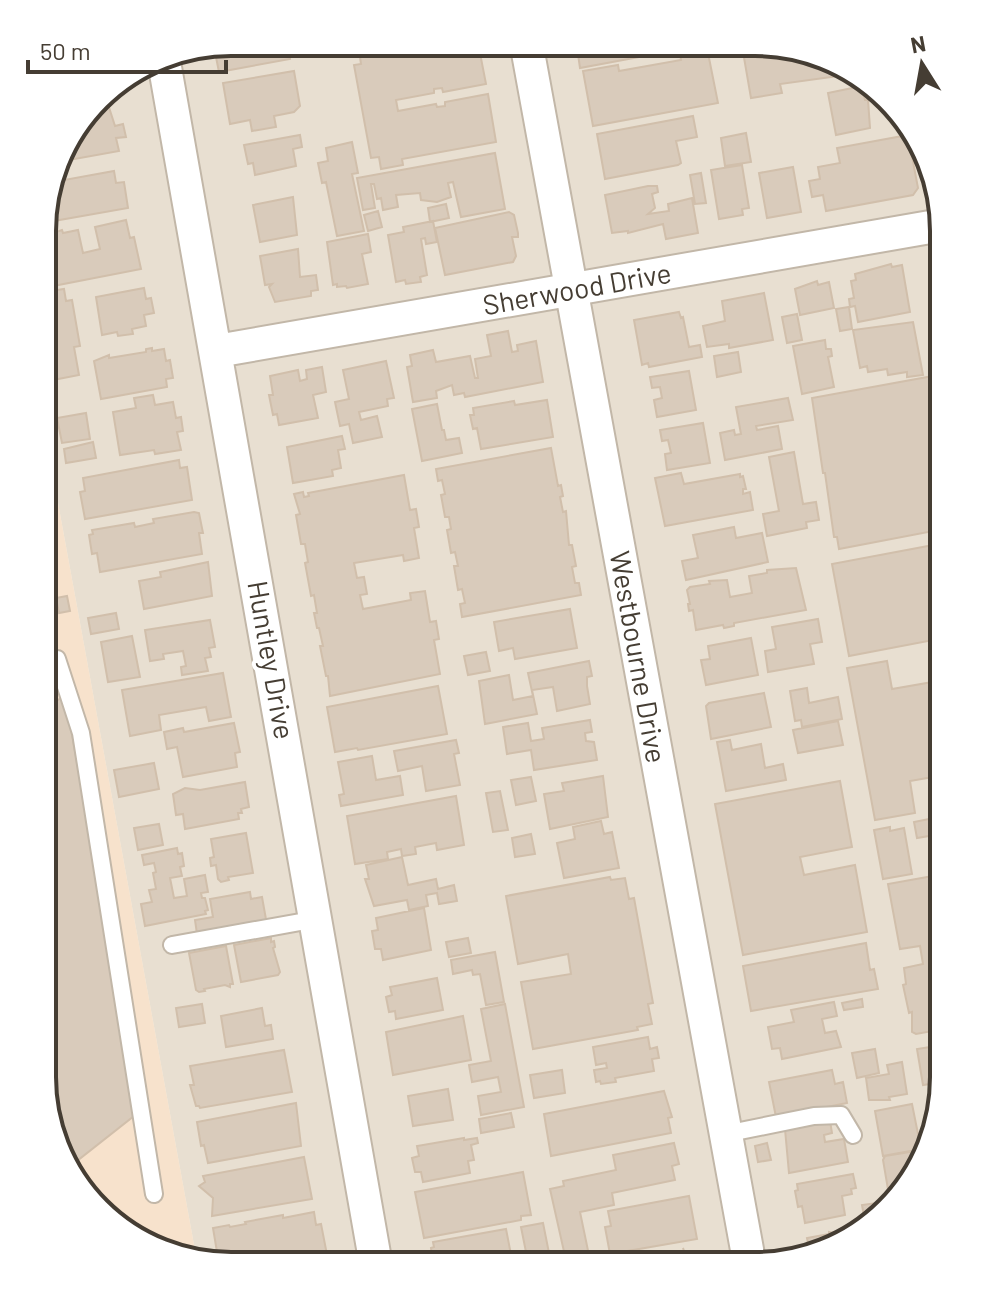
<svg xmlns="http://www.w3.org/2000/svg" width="986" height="1308" font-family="Barlow,sans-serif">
	<rect width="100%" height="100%" fill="#f3ede3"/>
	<!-- residential -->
	<path fill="#e8dfd1" d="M 780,44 L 870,81 L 924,147 L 944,230 L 944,1090 L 912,1182 L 839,1246 L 756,1266 L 207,1264 L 197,1261 L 43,421 L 44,206 L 67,137 L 107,89 L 170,52 Z"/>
	<!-- commercial -->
	<path fill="#f7e2cc" d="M 43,421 L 197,1261 L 126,1234 L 62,1161 L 42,1078 Z"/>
	<!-- industrial -->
	<path fill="#e5dfd9" d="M 43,480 L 58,562 L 43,587 Z"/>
	<!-- building -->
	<path fill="#d9cbbb" stroke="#d1bfab" stroke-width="2" d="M 752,44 L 780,44 L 853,74 L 780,84 L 782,93 L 751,98 L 742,46 Z
		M 693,45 L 693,47 L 580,68 L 577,47 Z
		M 479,48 L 486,84 L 443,92 L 442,88 L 434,89 L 434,93 L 396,100 L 398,111 L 436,104 L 437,107 L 445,106 L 445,102 L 488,94 L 496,142 L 402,159 L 403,165 L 381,169 L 379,157 L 371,158 L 354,65 L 361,64 L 359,50 L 382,49 L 383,52 L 402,49 Z
		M 707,48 L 718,103 L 593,126 L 583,71 L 618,65 L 619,71 L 681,60 L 680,53 Z
		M 289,51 L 290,59 L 219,72 L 215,52 Z
		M 294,71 L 300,106 L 294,112 L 274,116 L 276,127 L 252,131 L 250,120 L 230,124 L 223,83 Z
		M 862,86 L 865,100 L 868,100 L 870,128 L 836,135 L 828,93 Z
		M 106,98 L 115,126 L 123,124 L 126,137 L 116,138 L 119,151 L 58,162 L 67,137 L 98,100 Z
		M 693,116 L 697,137 L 676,141 L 681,163 L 678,165 L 605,179 L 597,134 Z
		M 746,133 L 751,162 L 725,166 L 721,138 Z
		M 300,135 L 302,147 L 293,149 L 296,166 L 255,175 L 253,163 L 248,164 L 244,145 Z
		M 908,135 L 918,188 L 913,195 L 826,211 L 823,195 L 812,197 L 809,181 L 820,179 L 818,167 L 840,163 L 837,148 Z
		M 352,142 L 358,173 L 352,174 L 364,231 L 337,236 L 326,182 L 322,183 L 318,163 L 328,161 L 326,148 Z
		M 495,153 L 505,209 L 461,217 L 453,182 L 448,183 L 451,197 L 437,202 L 421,200 L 420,193 L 396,195 L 398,207 L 383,210 L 381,198 L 377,199 L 374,184 L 371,184 L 375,208 L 363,210 L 357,178 Z
		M 742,165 L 749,208 L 742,209 L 743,215 L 719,219 L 711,170 Z
		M 793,167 L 801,212 L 767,218 L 759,173 Z
		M 114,171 L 116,183 L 124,182 L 128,208 L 48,222 L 45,203 L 52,202 L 50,187 L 64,184 L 64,180 Z
		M 701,173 L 706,203 L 695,204 L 690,175 Z
		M 648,186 L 657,186 L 658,192 L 652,194 L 655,208 L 648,214 L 669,211 L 668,204 L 692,198 L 698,233 L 666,239 L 663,224 L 628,233 L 628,231 L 612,233 L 605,195 Z
		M 293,197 L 297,235 L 260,242 L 253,205 Z
		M 446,204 L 449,218 L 430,222 L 428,208 Z
		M 378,211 L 382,227 L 368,231 L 364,215 Z
		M 509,212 L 514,215 L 518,233 L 518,237 L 512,237 L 516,256 L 513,262 L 445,275 L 435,228 Z
		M 126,220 L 130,238 L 134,237 L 141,269 L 48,287 L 44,262 L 44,236 L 62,230 L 63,233 L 78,230 L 83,253 L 100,249 L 95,227 Z
		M 433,221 L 437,242 L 426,244 L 425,238 L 421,239 L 427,275 L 420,277 L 421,282 L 406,284 L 405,280 L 396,282 L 388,235 L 404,232 L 403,227 Z
		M 368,234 L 371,252 L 362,254 L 368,284 L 347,288 L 346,286 L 337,287 L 337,284 L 333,285 L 327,242 Z
		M 298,249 L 300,277 L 316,275 L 318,290 L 311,291 L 311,296 L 275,302 L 269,287 L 272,284 L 265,285 L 260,256 Z
		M 891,264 L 892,267 L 902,265 L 910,312 L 858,322 L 855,306 L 850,307 L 849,299 L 854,298 L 851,281 L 856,280 L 855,274 Z
		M 817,281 L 818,285 L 829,282 L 834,308 L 800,315 L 795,289 Z
		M 144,288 L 146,299 L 151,298 L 154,313 L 144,315 L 146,326 L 132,329 L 133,334 L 118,336 L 117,332 L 102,335 L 96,297 Z
		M 64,289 L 66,301 L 72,300 L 80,346 L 74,347 L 79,375 L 53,380 L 43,337 L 44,292 Z
		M 764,293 L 773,340 L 729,348 L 729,344 L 707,347 L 703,326 L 725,321 L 722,301 Z
		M 849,307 L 852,329 L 840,331 L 836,309 Z
		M 679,312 L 681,318 L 683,317 L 689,347 L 700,345 L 702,357 L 649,367 L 648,363 L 642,365 L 634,320 Z
		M 797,314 L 802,340 L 787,343 L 782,317 Z
		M 913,322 L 923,375 L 907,377 L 907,372 L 888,375 L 887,369 L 868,372 L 867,366 L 860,368 L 853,330 Z
		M 508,331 L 512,352 L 518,351 L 517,345 L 536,341 L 543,382 L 465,397 L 464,393 L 454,395 L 452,385 L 436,391 L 437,398 L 413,402 L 407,367 L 412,366 L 410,355 L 433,350 L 436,362 L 470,356 L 475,378 L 478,378 L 475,359 L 491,356 L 487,335 Z
		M 825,340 L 826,349 L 831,349 L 832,356 L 828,357 L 834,387 L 802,394 L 793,346 Z
		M 152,348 L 152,351 L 164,349 L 166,361 L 170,360 L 173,378 L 166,379 L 167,387 L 101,399 L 94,361 L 109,355 L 109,358 L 146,352 L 146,349 Z
		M 738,352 L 741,372 L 717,377 L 714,356 Z
		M 386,361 L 394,398 L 387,399 L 388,406 L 359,412 L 361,420 L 377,416 L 382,437 L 353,443 L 349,424 L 340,426 L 335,402 L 349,399 L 343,370 Z
		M 322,367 L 326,392 L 313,395 L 318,418 L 279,425 L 277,414 L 273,415 L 269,395 L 273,395 L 270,376 L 298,370 L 300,381 L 307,379 L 306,370 Z
		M 689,371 L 696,410 L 657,417 L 654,400 L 662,398 L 660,387 L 652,388 L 650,377 Z
		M 933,376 L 936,393 L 934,394 L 934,406 L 935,410 L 939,409 L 944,436 L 944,529 L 839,549 L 837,537 L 834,537 L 825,473 L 823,473 L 812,398 Z
		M 153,395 L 155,405 L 173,402 L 176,418 L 181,417 L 183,431 L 177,432 L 181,450 L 155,454 L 154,450 L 120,455 L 113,412 L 136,408 L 134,398 Z
		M 788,398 L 793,420 L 756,426 L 757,430 L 778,426 L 782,449 L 725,460 L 720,433 L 734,430 L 735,435 L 741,434 L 736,407 Z
		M 547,400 L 553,437 L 481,449 L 477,428 L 473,429 L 470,415 L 474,415 L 473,408 L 514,401 L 515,405 Z
		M 437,404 L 442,430 L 444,430 L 446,440 L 459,438 L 462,453 L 422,461 L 412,409 Z
		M 86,413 L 90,439 L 62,443 L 57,418 Z
		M 703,423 L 710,463 L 667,470 L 665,454 L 671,453 L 668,440 L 662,441 L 660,430 Z
		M 342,436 L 345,449 L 338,450 L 341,468 L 332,470 L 333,476 L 293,483 L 287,447 Z
		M 93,442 L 96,458 L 66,463 L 64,449 Z
		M 551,448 L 558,486 L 561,485 L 563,496 L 560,497 L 563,512 L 566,511 L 569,545 L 572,545 L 576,566 L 572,567 L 575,583 L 579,583 L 581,595 L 462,617 L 460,604 L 465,603 L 462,589 L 458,590 L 454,566 L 458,566 L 455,552 L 451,553 L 447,530 L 451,529 L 449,517 L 445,517 L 441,495 L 445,494 L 442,480 L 438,481 L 436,469 Z
		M 794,452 L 803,504 L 816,502 L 819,520 L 806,522 L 807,528 L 767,536 L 763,514 L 779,511 L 769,457 Z
		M 179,460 L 180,468 L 187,467 L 192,500 L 85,519 L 80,492 L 85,491 L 83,478 Z
		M 681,473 L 684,484 L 740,474 L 740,477 L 743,476 L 746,489 L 743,489 L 743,494 L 750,492 L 753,510 L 665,526 L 655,478 Z
		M 404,475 L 410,510 L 416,509 L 419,527 L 414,528 L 419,558 L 404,561 L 403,555 L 354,563 L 357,578 L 364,577 L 367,594 L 360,595 L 363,609 L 411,600 L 410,593 L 425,591 L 430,622 L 436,621 L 439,639 L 434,640 L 440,674 L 330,696 L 328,676 L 326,676 L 320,646 L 323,646 L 319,628 L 317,628 L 314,613 L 317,613 L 314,595 L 311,596 L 305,563 L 308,562 L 305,544 L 301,544 L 296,515 L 300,514 L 294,494 L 303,492 L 304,497 L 309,496 L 308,493 Z
		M 194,512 L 199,513 L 203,533 L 199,533 L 202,554 L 100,572 L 97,553 L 92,554 L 89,535 L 93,534 L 92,530 L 134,523 L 135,527 L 154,523 L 153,519 Z
		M 734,527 L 736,538 L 762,533 L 768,562 L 686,580 L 682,561 L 698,558 L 693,535 Z
		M 944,543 L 944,638 L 849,656 L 832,564 Z
		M 208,562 L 212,596 L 144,609 L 139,581 L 161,577 L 160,572 Z
		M 796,568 L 806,610 L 734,623 L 734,626 L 724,628 L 723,625 L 696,630 L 693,610 L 689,611 L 688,604 L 690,604 L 687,590 L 690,587 L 710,584 L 709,581 L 727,580 L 730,597 L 752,593 L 749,576 L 767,573 L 767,570 Z
		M 67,596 L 70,611 L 59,613 L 56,598 Z
		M 570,609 L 577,648 L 515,659 L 513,648 L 499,651 L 494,622 Z
		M 116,613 L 119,629 L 91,634 L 88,618 Z
		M 818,619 L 822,642 L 810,644 L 814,664 L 768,672 L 765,651 L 776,649 L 772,627 Z
		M 210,620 L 215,647 L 209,648 L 211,657 L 205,658 L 208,671 L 182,675 L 181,667 L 186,666 L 183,651 L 163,654 L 164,659 L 150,661 L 145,630 Z
		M 132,636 L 140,677 L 108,682 L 101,642 Z
		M 751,638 L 758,675 L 706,685 L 701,660 L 710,659 L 708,646 Z
		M 486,652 L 490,671 L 468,675 L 464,656 Z
		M 589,661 L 592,676 L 587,677 L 587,686 L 590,704 L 557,711 L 553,687 L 532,690 L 537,714 L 485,724 L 479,681 L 509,675 L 513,700 L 533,696 L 528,673 Z
		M 887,661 L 892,689 L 944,680 L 944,780 L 934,782 L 933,777 L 910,781 L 915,813 L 875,820 L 847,668 Z
		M 223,673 L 231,717 L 209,721 L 206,707 L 159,715 L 161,730 L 130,736 L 122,690 Z
		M 438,686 L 447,734 L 358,750 L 357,748 L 335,752 L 327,707 Z
		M 807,688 L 809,703 L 838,697 L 842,719 L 802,727 L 801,720 L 795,721 L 790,691 Z
		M 764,693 L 771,727 L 711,739 L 706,706 L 709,703 Z
		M 65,695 L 139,1112 L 68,1168 L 62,1161 L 42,1078 L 43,711 Z
		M 590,720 L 592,732 L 585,733 L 586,741 L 594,742 L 597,760 L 534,770 L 531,750 L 507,754 L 503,727 L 528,723 L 531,741 L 544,739 L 542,728 Z
		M 838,721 L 843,745 L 798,753 L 793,730 Z
		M 234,723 L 240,752 L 235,753 L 237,767 L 183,777 L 177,747 L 167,749 L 164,732 L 183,728 L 184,732 Z
		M 456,740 L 459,753 L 454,754 L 460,785 L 426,791 L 422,766 L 398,771 L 394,751 Z
		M 730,740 L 732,750 L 761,744 L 765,768 L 783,764 L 786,780 L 726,791 L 717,742 Z
		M 372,756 L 376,780 L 400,776 L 403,795 L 341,806 L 339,795 L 344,794 L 338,762 Z
		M 154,763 L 159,789 L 119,797 L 114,770 Z
		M 603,776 L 608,817 L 550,829 L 544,794 L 564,791 L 562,783 Z
		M 531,777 L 536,801 L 516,805 L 511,780 Z
		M 840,781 L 852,847 L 800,857 L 804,875 L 855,865 L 867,932 L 743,955 L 715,804 Z
		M 245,782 L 249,807 L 241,809 L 242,813 L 238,813 L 239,819 L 185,829 L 183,814 L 176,815 L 173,794 L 185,788 L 200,790 Z
		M 500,791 L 508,830 L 493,832 L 486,793 Z
		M 456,796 L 464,845 L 437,850 L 436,843 L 415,847 L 416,854 L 402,856 L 401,849 L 387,852 L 388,859 L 355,864 L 347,816 Z
		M 944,816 L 944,848 L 937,849 L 935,835 L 917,838 L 914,822 Z
		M 601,821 L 604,834 L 612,832 L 619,868 L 564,878 L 557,843 L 575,839 L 573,827 Z
		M 159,824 L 163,845 L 138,850 L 134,828 Z
		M 890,827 L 890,831 L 904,828 L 912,874 L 883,879 L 874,830 Z
		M 246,833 L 253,873 L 228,877 L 229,880 L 221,882 L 218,879 L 216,865 L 211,866 L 210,858 L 214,857 L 211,839 Z
		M 531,834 L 535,854 L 515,857 L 512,838 Z
		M 177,848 L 178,854 L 182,853 L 184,866 L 180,867 L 182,876 L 170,878 L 174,898 L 187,896 L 184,879 L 205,875 L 208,892 L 201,893 L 202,898 L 205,898 L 208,910 L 205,911 L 206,914 L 145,926 L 141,904 L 152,902 L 149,890 L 156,889 L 153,873 L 156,872 L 154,863 L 144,865 L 142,855 Z
		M 402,857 L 408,885 L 436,879 L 438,889 L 454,885 L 457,901 L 439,904 L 437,893 L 426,895 L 428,906 L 409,910 L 407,900 L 374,906 L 365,879 L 369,879 L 366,865 Z
		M 944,874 L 944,1029 L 916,1034 L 912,1032 L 912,1012 L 909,1013 L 903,985 L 906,984 L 904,968 L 923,964 L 920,946 L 900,949 L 888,884 Z
		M 610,877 L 611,880 L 625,878 L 629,899 L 634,898 L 653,1003 L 648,1004 L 652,1024 L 637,1027 L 638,1030 L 533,1049 L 521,982 L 571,974 L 568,954 L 518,964 L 506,896 Z
		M 250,892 L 251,899 L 262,897 L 267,925 L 197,934 L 195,920 L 213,917 L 210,899 Z
		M 424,908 L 431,950 L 383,960 L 381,949 L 375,949 L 372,931 L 378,930 L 376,918 Z
		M 271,938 L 271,942 L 274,941 L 275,947 L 273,948 L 280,972 L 278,975 L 241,982 L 234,945 Z
		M 468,938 L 471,953 L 449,957 L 446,942 Z
		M 866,943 L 870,970 L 874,969 L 878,989 L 751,1011 L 743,966 Z
		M 226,946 L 233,984 L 230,984 L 230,987 L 225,985 L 204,989 L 205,991 L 199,992 L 196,990 L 189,953 Z
		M 495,952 L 504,1002 L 486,1005 L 480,974 L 473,975 L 472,970 L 453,974 L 451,960 Z
		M 437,978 L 443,1010 L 396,1019 L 395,1011 L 389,1012 L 386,997 L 392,995 L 390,987 Z
		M 862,999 L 863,1007 L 844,1010 L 842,1003 Z
		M 834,1002 L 837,1016 L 822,1019 L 825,1033 L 836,1031 L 841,1047 L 782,1059 L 780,1048 L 772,1049 L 768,1027 L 794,1022 L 791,1010 Z
		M 202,1004 L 205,1023 L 179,1027 L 176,1008 Z
		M 505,1004 L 524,1107 L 481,1115 L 478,1096 L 501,1092 L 498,1077 L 472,1082 L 469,1065 L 491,1061 L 481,1009 Z
		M 262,1008 L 265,1026 L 271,1025 L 273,1039 L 226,1047 L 221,1016 Z
		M 463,1016 L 471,1060 L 393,1075 L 386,1032 Z
		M 648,1037 L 650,1049 L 657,1047 L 659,1058 L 652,1059 L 654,1071 L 615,1078 L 616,1082 L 601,1084 L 600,1081 L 596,1082 L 594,1070 L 607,1068 L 606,1063 L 596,1065 L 593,1047 Z
		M 937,1046 L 943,1082 L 923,1085 L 917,1049 Z
		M 875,1049 L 879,1073 L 857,1078 L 852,1053 Z
		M 284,1050 L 292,1092 L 200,1108 L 199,1106 L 196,1106 L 190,1085 L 194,1085 L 190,1066 Z
		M 902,1062 L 907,1094 L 889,1097 L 890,1100 L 869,1100 L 866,1078 L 889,1074 L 887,1065 Z
		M 562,1070 L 565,1093 L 534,1098 L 530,1075 Z
		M 832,1070 L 835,1084 L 843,1082 L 847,1103 L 776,1117 L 769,1082 Z
		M 448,1089 L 453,1120 L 413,1126 L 408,1096 Z
		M 664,1091 L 672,1117 L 668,1118 L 671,1133 L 551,1156 L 544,1114 Z
		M 296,1103 L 301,1146 L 208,1163 L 204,1145 L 201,1146 L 197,1122 Z
		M 912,1104 L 921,1149 L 883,1156 L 875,1111 Z
		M 511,1113 L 514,1127 L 481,1133 L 479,1119 Z
		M 830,1121 L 832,1133 L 824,1135 L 825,1142 L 844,1139 L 848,1162 L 789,1173 L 785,1129 Z
		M 464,1138 L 464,1140 L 477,1138 L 478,1143 L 471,1145 L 474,1160 L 468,1161 L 470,1173 L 423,1182 L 421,1172 L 415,1172 L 412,1158 L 419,1156 L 417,1146 Z
		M 674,1143 L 679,1164 L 672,1166 L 675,1180 L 612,1193 L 614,1205 L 580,1212 L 591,1265 L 567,1265 L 550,1189 L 564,1186 L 563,1181 L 616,1170 L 613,1155 Z
		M 767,1143 L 771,1160 L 758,1162 L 755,1146 Z
		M 916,1151 L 919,1162 L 912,1182 L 890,1201 L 883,1160 L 885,1156 Z
		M 304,1157 L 312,1199 L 212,1216 L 213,1198 L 199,1186 L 205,1182 L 203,1176 Z
		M 523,1172 L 531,1215 L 521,1216 L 521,1220 L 424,1238 L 415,1192 Z
		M 853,1174 L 856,1188 L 851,1189 L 852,1194 L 842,1196 L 845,1215 L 805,1223 L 802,1206 L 798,1207 L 795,1191 L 798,1190 L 797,1184 Z
		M 689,1196 L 697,1239 L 610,1254 L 605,1227 L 611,1226 L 608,1211 Z
		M 876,1203 L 878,1212 L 864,1216 L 862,1205 Z
		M 314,1212 L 316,1225 L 321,1224 L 329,1265 L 219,1264 L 213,1228 L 229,1225 L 230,1227 L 246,1224 L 245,1222 L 283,1215 L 283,1218 Z
		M 543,1223 L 550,1258 L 528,1262 L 521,1227 Z
		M 506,1229 L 513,1265 L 430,1263 L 429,1256 L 432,1256 L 431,1248 L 434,1247 L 433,1242 Z
		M 859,1229 L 839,1246 L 810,1253 L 807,1238 L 829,1234 L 829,1232 L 834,1233 Z
		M 683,1248 L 688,1264 L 695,1263 L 695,1266 L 618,1266 L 685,1254 Z"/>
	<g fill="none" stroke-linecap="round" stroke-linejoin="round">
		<defs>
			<path id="service" d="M 43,658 L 57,659 L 81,733 L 154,1194
				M 172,945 L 317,919
				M 725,1134 L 814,1116 L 841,1115 L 853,1135"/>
			<path id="minor" d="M 527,47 L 750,1266
				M 163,56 L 376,1265
				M 217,351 L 936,226"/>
		</defs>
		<!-- service casing -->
		<use href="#service" stroke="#c2b7a8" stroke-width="20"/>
		<!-- minor casing -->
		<use href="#minor" stroke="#c2b7a8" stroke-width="36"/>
		<!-- service -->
		<use href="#service" stroke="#fff" stroke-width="16"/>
		<!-- minor -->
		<use href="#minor" stroke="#fff" stroke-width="32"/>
	</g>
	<g text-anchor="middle" stroke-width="8" stroke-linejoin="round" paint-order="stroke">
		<!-- street labels -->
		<g font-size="28" fill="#453d33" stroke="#fff">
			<text transform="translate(577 289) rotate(-10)" y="10">Sherwood Drive</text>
			<text transform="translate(638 657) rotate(80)" y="10">Westbourne Drive</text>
			<text transform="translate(271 660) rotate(80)" y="10">Huntley Drive</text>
		</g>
	</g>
	<!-- crop -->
	<path d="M0 0H986V1308H0ZM231 56H755A175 175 0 0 1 930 231V1077A175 175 0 0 1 755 1252H231A175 175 0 0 1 56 1077V231A175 175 0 0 1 231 56Z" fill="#fff" fill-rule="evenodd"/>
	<path fill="none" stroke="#453d33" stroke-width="4" d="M231 56H755A175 175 0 0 1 930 231V1077A175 175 0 0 1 755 1252H231A175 175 0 0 1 56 1077V231A175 175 0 0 1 231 56Z"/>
	<!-- north arrow -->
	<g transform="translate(922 64) rotate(349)" stroke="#ffffff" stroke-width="6" paint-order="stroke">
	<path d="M0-6L14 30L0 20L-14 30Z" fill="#453d33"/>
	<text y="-12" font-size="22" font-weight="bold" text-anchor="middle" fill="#453d33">N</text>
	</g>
	<!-- scale -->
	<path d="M28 60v12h198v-12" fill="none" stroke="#453d33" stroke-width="4"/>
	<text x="40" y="60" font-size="24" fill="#453d33" stroke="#ffffff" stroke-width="6" paint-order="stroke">50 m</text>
</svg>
